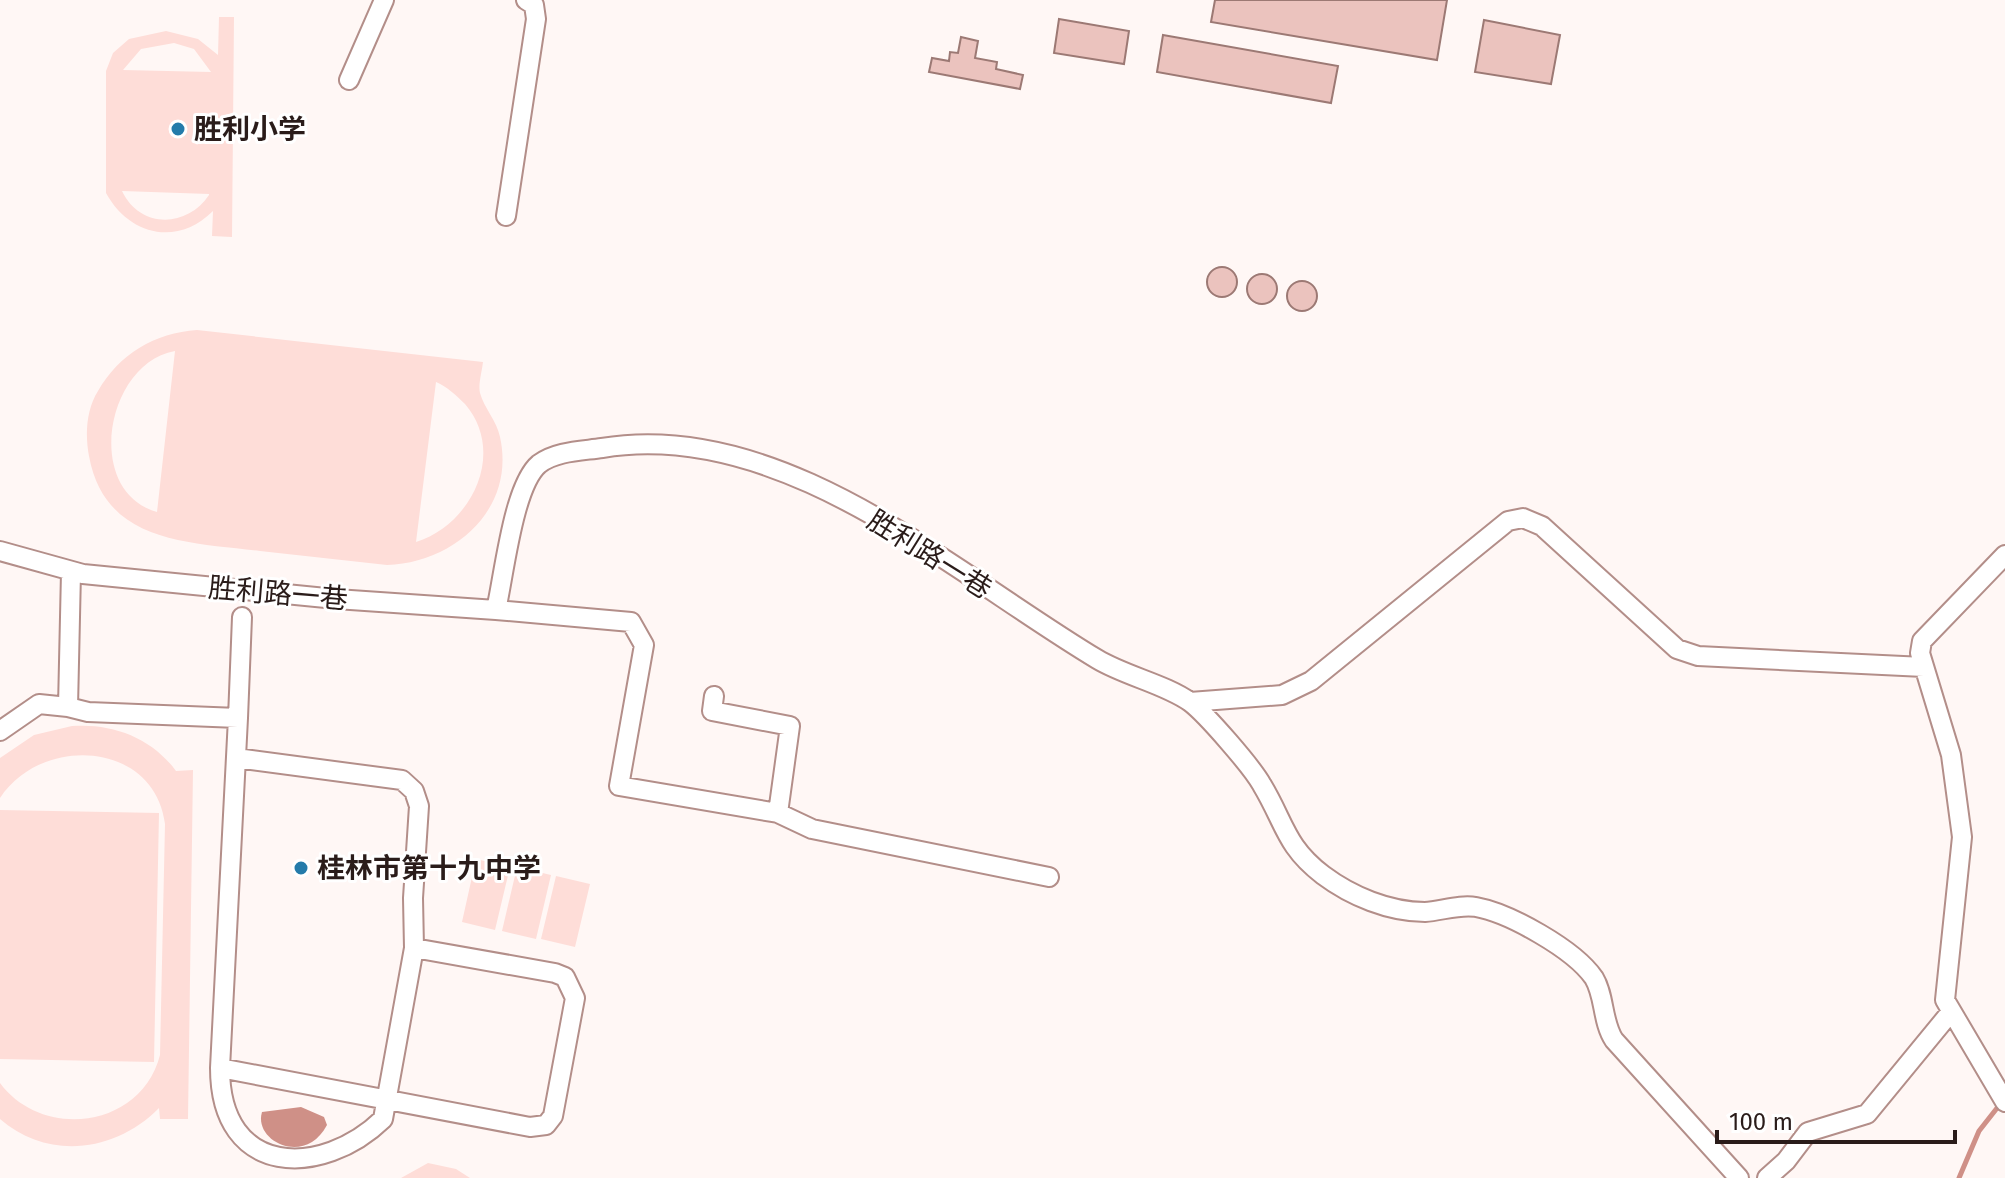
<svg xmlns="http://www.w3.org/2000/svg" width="2005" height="1178" font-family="'Fira Sans','Noto Sans SC',sans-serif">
	<rect width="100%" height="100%" fill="#fff7f5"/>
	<!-- green -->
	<path fill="#feddd8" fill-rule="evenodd" d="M 219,17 L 234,17 L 232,237 L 212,236 L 213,211 C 177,247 129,235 106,193 L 106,71 L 113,53 L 129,39 L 166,31 L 198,39 L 218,55 ZM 174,43 L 194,49 L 211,72 L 123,70 L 141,49 ZM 122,191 L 209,194 L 209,195 C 187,228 140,229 122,191 Z
		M 197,330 L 483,362 C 482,371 478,385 480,393 C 484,408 497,421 500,437 C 516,509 454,563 387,565 C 345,560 302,556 260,551 C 189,542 105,544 89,456 C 85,435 86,410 98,391 C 119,354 155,333 197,330 ZM 175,351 L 157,512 C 83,491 106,363 175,351 ZM 436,382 C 446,386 457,396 465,404 C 507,453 471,525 416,542 Z
		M 72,726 C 113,723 152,738 176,771 L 193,770 L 188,1119 L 160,1119 L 159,1108 C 116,1152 48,1161 0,1119 L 0,1083 C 42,1140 141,1129 160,1055 L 165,824 C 154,740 41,735 0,798 L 0,758 L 34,735 Z
		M 0,810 L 159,813 L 154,1062 L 0,1059 Z
		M 476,859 L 510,867 L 495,930 L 462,922 Z
		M 517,867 L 551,875 L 536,939 L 502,931 Z
		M 556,876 L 590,884 L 575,947 L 541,939 Z
		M 428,1163 L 456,1169 L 470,1178 L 401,1178 Z"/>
	<!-- water -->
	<path fill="#cf9087" d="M 301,1107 L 324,1117 L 327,1125 C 305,1167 253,1141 262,1112 Z"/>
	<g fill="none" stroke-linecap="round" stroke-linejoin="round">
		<!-- stream -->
		<path stroke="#cf9087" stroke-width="5" d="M 1959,1178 L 1979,1131 L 2001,1103"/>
	</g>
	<!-- building -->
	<path fill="#ebc3be" stroke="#9c7974" stroke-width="2" d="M 1215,0 L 1447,0 L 1437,60 L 1211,22 Z
		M 1059,19 L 1129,31 L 1124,64 L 1054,53 Z
		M 1484,20 L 1560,35 L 1551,84 L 1475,72 Z
		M 1163,35 L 1338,66 L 1331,103 L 1157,72 Z
		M 961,37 L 978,41 L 975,58 L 997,62 L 996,69 L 1023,75 L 1020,89 L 929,72 L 932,58 L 949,61 L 950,52 L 958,53 Z
		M1207 282a15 15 0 1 1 30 0a15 15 0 1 1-30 0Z
		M1247 289a15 15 0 1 1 30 0a15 15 0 1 1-30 0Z
		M1287 296a15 15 0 1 1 30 0a15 15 0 1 1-30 0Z"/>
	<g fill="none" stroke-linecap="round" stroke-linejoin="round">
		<defs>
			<path id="minor" d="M 349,80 L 384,0
				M 506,216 L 536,19 L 534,5 L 526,0
				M 0,551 L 83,574 L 336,599 L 496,610 C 504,576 513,486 539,464 C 556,451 582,451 602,448 C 782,418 952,572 1097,659 C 1125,676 1165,684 1190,702 C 1206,714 1252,767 1262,785 C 1285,823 1285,846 1323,875 C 1351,896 1389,912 1425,912 C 1441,911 1460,904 1476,907 C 1509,913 1574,949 1594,978 C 1605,996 1602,1022 1614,1040 L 1739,1178
				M 2005,555 L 1922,641 L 1920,653 L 1951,755 L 1962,837 L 1945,1000 L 2005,1102
				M 71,572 L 68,707 L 88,712 L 238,718 L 220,1068 C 220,1178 322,1178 383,1119 L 414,948 L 413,898 L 419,806 L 414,791 L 402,780 L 236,758
				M 496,610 L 631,622 L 644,645 L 619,786 L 778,813 L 812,829 L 1049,877
				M 714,696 L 712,711 L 790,726 L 778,813
				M 1190,702 L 1282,695 L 1311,681 L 1508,521 L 1523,518 L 1542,526 L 1677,649 L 1698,656 L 1924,667
				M 238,718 L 242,617
				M 0,731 L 39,704 L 68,707
				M 220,1068 L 530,1127 L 546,1125 L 553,1116 L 575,998 L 565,977 L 555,973 L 414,948
				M 1767,1178 L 1786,1161 L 1808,1132 L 1867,1114 L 1950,1013"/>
		</defs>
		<!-- minor casing -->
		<use href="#minor" stroke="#b38e89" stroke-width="22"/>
		<!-- minor -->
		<use href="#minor" stroke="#fff" stroke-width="18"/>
	</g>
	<!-- markers -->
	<g fill="#247baa" stroke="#fff" stroke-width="3">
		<circle cx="178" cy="129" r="8"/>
		<circle cx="301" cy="868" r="8"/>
	</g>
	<g text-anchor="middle" stroke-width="6" stroke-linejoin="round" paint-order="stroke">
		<!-- poi labels -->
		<g font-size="28" font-weight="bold" fill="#2a1c1a" stroke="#fff" text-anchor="start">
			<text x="194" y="139">胜利小学</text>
			<text x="317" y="878">桂林市第十九中学</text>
		</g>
		<!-- street labels -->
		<g font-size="28" fill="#2a1c1a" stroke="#fff">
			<text transform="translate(930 554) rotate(32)" y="10">胜利路一巷</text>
			<text transform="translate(278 593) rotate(5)" y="10">胜利路一巷</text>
		</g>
	</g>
	<!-- scale -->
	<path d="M1717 1130v12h238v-12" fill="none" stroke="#2a1c1a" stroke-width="4"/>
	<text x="1729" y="1130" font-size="24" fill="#2a1c1a" stroke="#ffffff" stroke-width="6" paint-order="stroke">100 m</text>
</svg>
